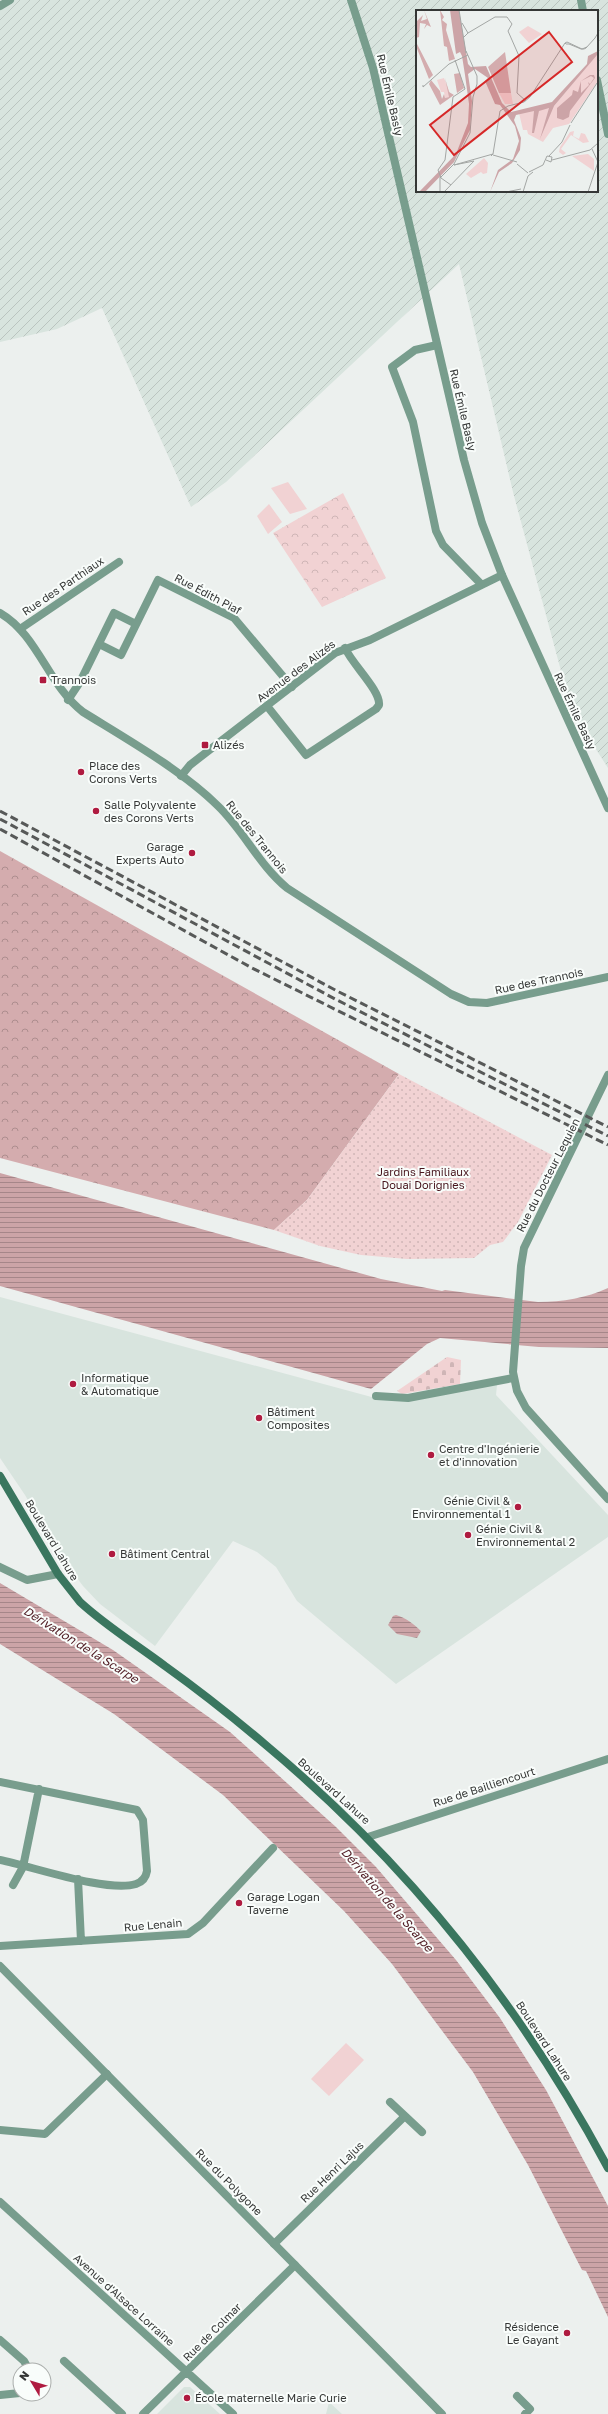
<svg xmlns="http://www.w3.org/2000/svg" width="608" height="2414" font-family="'Golos Text',sans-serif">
	<defs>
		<pattern id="industrial-furrows" width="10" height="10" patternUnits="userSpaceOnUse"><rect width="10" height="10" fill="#d8e4de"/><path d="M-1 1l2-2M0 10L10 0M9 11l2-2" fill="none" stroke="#bac4bf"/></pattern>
		<pattern id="forest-crowns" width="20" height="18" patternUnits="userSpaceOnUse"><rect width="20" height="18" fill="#d4acae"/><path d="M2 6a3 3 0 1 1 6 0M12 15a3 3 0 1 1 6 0" fill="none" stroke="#ad8d8e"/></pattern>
		<pattern id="cemetery-stones" width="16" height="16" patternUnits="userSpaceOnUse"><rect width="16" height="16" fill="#f1d2d3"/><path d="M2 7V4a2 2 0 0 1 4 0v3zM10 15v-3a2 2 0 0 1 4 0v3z" fill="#cfb5b6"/></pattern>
		<pattern id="park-crowns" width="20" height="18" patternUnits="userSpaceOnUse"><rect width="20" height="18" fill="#f1d2d3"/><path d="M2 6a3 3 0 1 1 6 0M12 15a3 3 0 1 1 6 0" fill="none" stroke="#cfb5b6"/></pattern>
		<pattern id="garden-dots" width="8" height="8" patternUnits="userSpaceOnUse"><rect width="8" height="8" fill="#f1d2d3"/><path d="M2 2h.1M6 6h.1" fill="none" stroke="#cfb5b6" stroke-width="1.8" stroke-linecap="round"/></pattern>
		<pattern id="water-rules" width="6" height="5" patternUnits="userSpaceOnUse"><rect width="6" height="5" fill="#cca4a7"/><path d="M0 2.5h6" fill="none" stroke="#a68689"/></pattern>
	</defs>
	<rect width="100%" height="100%" fill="#ecf0ee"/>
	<!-- built -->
	<path fill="#d8e4de" d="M 0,1297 L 379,1399 L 497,1385 L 496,1395 L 608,1515 L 608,1537 L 396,1684 L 297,1601 L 276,1567 L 257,1552 L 233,1541 L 155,1646 L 100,1604 L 83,1586 L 59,1554 L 25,1495 L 0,1458 Z
		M 184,2387 L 190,2387 L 220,2414 L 157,2414 Z
		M 329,2402 L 342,2414 L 326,2414 Z"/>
	<!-- industrial -->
	<path fill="url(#industrial-furrows)" fill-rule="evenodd" d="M 0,0 L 608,0 L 608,768 L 572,712 L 513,492 L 459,264 L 226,482 L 191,507 L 102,308 L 57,329 L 0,342 ZM 417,11 L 597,11 L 597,191 L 417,191 Z"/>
	<!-- grass -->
	<path fill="#f1d2d3" d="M 288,482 L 307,509 L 290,514 L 271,488 Z
		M 269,504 L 282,522 L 268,534 L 257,516 Z
		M 346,2043 L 364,2060 L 329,2096 L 311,2079 Z"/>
	<!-- forest -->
	<path fill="url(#forest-crowns)" d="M 0,851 L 399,1074 L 307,1200 L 274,1230 L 0,1158 Z"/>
	<!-- cemetery -->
	<path fill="url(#cemetery-stones)" d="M 447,1357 L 461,1360 L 460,1384 L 402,1394 L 397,1391 Z"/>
	<!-- park -->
	<path fill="url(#park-crowns)" d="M 343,493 L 386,578 L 322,607 L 273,533 Z"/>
	<!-- garden -->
	<path fill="url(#garden-dots)" d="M 399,1074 L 552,1155 L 518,1222 L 503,1242 L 490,1245 L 474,1258 L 407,1259 L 361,1255 L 320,1246 L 274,1230 L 307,1200 Z"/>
	<!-- water -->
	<path fill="url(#water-rules)" d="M 0,1173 L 381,1279 L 442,1291 L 445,1290 L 538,1302 C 563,1302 586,1298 608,1288 L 608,1348 L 539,1347 L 440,1338 L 427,1344 L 371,1389 L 0,1286 Z
		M 0,1583 L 113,1650 L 230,1732 L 336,1827 L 376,1867 L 456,1960 L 500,2018 L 546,2090 L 608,2206 L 608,2317 L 586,2271 L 582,2270 L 528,2165 L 473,2072 L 392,1964 L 344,1911 L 223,1795 L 114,1714 L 0,1644 Z
		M 396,1615 C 406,1618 414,1624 421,1631 L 417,1638 L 397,1634 L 388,1625 L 393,1616 Z"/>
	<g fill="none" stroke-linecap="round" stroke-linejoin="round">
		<!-- minor -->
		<path stroke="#789d8d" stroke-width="8" d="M 581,0 L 583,11
			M 0,6 L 10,0
			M 597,80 L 608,134
			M 437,345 L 415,350 L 392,367 L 413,422 L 436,531 L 443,545 L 481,584
			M 20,629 L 119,562
			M 99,644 L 121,655 L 158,580 L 234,618 L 292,687
			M 68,700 L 80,682 L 114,613 L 136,624
			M 267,706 L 306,755 L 376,709 L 379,705 C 381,691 352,664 345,648
			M 181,776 L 190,765 L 335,653 L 370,640 L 502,575
			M 376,1396 L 408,1398 L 513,1378
			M 0,1567 L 27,1580 L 58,1574
			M 0,1782 L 137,1810 L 143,1820 L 147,1871 C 146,1877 142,1882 136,1884 C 107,1893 31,1866 0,1860
			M 368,1837 L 608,1759
			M 78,1879 L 81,1941
			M 13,1885 L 23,1867 L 39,1789
			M 0,1946 L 188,1934 L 203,1923 L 273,1848
			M 390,2102 L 422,2132
			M 0,2130 L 45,2134 L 107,2074
			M 0,2202 L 233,2414
			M 274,2244 L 405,2116
			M 0,2340 L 24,2361 L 29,2370
			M 64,2361 L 122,2414
			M 0,2395 L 20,2393
			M 517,2396 L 530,2409 L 525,2414
			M 143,2414 L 295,2265"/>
		<!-- tertiary -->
		<path stroke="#789d8d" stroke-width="8" d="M 351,0 L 373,68 L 464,460 L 482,523 L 502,575 L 608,808
			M 0,613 C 38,635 48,685 83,712 C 125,738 183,771 218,806 C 244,831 259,865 287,888 L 451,994 L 469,1002 L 487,1003 L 608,977
			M 608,1075 L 524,1248 L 521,1266 L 513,1372 L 517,1391 L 526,1408 L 608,1499
			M 0,1966 L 442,2414"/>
		<!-- secondary -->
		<path stroke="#3a765f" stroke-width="8" d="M 0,1476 L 58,1574 L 80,1602 C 106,1626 137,1645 165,1666 C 200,1691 234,1718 267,1746 C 407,1863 522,2007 608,2168"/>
		<!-- rail -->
		<path stroke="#575958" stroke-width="3" stroke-dasharray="8 4" stroke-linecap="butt" d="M 0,811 L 339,992 L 608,1127
			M 0,819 L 335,999 L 608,1136
			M 0,829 L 252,968 L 608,1145"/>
	</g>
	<!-- markers -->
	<g fill="#af1b40" stroke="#f9fdfb" stroke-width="1.5">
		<rect x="39" y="676" width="8" height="8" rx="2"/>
		<rect x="201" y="741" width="8" height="8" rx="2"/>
		<circle cx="81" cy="772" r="4"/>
		<circle cx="96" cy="811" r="4"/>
		<circle cx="192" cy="853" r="4"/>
		<circle cx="73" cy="1384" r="4"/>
		<circle cx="259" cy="1418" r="4"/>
		<circle cx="431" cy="1455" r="4"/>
		<circle cx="518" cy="1507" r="4"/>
		<circle cx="468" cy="1535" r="4"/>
		<circle cx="112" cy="1554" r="4"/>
		<circle cx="239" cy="1903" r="4"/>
		<circle cx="567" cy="2333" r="4"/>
		<circle cx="187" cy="2398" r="4"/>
	</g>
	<g text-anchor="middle" stroke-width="4" stroke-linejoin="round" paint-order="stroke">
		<!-- street labels -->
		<g font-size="11" fill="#353736" stroke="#f9fdfb">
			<text transform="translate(390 95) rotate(77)" y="4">Rue Émile Basly</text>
			<text transform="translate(463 410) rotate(77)" y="4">Rue Émile Basly</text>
			<text transform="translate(63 586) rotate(-34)" y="4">Rue des Parthiaux</text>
			<text transform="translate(208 594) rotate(28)" y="4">Rue Édith Piaf</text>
			<text transform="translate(296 671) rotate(-37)" y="4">Avenue des Alizés</text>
			<text transform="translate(575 711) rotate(65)" y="4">Rue Émile Basly</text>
			<text transform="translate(257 837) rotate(51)" y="4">Rue des Trannois</text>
			<text transform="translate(539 981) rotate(-12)" y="4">Rue des Trannois</text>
			<text transform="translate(548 1175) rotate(-63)" y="4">Rue du Docteur Lequien</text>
			<text transform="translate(52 1540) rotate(59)" y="4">Boulevard Lahure</text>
			<text transform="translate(484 1787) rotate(-18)" y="4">Rue de Bailliencourt</text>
			<text transform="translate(334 1791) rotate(42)" y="4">Boulevard Lahure</text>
			<text transform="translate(153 1925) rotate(-5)" y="4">Rue Lenain</text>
			<text transform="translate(544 2041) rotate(57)" y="4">Boulevard Lahure</text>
			<text transform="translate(332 2172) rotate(-44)" y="4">Rue Henri Lajus</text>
			<text transform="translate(229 2182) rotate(45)" y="4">Rue du Polygone</text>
			<text transform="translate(124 2300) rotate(42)" y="4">Avenue d'Alsace Lorraine</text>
			<text transform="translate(212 2332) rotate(-45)" y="4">Rue de Colmar</text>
		</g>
		<!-- poi labels -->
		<g font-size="11" fill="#353736" stroke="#f9fdfb" text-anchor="start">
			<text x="51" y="684">Trannois</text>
			<text x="213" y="749">Alizés</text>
			<text x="89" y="770">Place des<tspan x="89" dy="13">Corons Verts</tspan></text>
			<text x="104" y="809">Salle Polyvalente<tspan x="104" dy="13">des Corons Verts</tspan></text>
			<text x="184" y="851" text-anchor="end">Garage<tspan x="184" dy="13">Experts Auto</tspan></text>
			<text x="81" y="1382">Informatique<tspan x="81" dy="13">&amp; Automatique</tspan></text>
			<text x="267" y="1416">Bâtiment<tspan x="267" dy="13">Composites</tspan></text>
			<text x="439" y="1453">Centre d'Ingénierie<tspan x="439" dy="13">et d'innovation</tspan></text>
			<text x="510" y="1505" text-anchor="end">Génie Civil &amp;<tspan x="510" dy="13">Environnemental 1</tspan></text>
			<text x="476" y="1533">Génie Civil &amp;<tspan x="476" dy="13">Environnemental 2</tspan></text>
			<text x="120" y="1558">Bâtiment Central</text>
			<text x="247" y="1901">Garage Logan<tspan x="247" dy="13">Taverne</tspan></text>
			<text x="559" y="2331" text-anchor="end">Résidence<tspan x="559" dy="13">Le Gayant</tspan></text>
			<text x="195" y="2402">École maternelle Marie Curie</text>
		</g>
		<!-- park labels -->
		<g font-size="11" fill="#48161e" stroke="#f9fdfb">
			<text x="423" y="1176">Jardins Familiaux<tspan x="423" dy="13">Douai Dorignies</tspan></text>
		</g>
		<!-- water labels -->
		<g font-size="12" font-style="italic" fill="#4f1b23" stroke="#f9fdfb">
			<text transform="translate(81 1645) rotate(32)" y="4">Dérivation de la Scarpe</text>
			<text transform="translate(387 1900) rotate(49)" y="4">Dérivation de la Scarpe</text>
		</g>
	</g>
	<!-- overview -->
	<g transform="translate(416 10)">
		<rect width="182" height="182" fill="#ecf0ee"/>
		<path d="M 28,68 L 35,86 L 33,87 L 29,88 L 28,82 L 25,82 L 21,70 ZM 158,121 L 157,126 L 163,129 L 165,123 L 169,124 L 173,132 L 167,133 L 155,125 L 145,139 L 150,143 L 147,145 L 143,142 L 144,137 L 154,122 ZM 172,144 L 178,149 L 178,161 L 156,146 Z" fill="#f1d2d3"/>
		<path d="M 8,0 L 15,17 L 11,15 L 8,19 L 10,14 L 4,13 L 3,27 L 0,28 L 0,12 L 7,5 L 5,11 L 11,9 ZM 24,0 L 28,7 L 26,10 L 31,14 L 30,20 L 39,49 L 33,51 L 31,37 L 28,36 ZM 0,32 L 17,65 L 13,69 L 0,36 ZM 89,42 L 95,83 L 83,83 L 72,57 ZM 44,63 L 48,78 L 41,83 L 38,64 ZM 29,68 L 33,82 L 38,85 L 24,95 L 13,74 L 15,70 L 24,81 L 26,89 L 28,84 L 29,88 L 33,87 Z" fill="#d4acae"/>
		<path d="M 112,16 L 126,24 L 113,33 L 103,22 Z" fill="#f1d2d3"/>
		<path d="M 182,43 L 182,71 L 153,114 L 137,118 L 127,132 L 112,124 L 111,120 L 107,120 L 103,103 L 138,96 ZM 68,148 L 72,153 L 71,163 L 67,164 L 65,162 L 55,168 L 50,164 Z" fill="#f1d2d3"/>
		<path d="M 83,83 L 95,83 L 97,94 L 89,94 Z" fill="#f1d2d3"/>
		<path d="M 34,0 L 43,0 L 52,54 L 55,57 L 70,56 L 86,93 L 95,102 L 136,92 L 171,54 L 172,46 L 182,41 L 181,45 L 138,96 L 124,129 L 133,98 L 123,101 L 118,123 L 116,123 L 118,101 L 100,105 L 98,110 L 105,128 L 104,140 L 96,153 L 83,162 L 74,182 L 82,160 L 97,149 L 103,131 L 99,116 L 84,95 L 79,94 L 69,71 L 72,68 L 59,59 L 52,64 L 56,91 L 54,120 L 38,152 L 9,182 L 3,182 L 40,144 L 52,113 L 53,94 L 49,65 L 46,46 L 44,42 L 40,44 ZM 174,65 L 178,65 L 179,68 L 154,101 L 153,107 L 147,110 L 141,108 L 141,98 L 156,85 L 157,80 L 162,82 L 165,71 ZM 175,66 L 178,68 L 174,74 L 172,72 L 173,75 L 165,83 L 165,71 Z" fill="#cca4a7" fill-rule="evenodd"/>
		<path fill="none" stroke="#a3a6a4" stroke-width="1" d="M 43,0 L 50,43M 46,13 L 52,23 L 48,27M 52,23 L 79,7 L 91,7 L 96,14 L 92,21 L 103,46 L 101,83 L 110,91M 171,37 L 166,39 L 151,32 L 149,33 L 150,34 L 153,34 L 165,39 L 168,39 L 170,38 L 179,28 L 182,23M 7,75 L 7,77 L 33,54 L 52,45M 155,113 L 181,73M 77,144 L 84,101 L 92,96 L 108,92 L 114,87 L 149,33M 77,145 L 101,152M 133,146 L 146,132 L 154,115M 136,150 L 174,140 L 182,133M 58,151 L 38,155 L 77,144 L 75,146M 38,154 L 54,123 L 57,87 L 61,74 L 61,66 L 50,41M 101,154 L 112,163M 113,162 L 127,155 L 131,146 L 136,147 L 135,152 L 130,150M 24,168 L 38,154M 35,175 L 25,168 L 22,160 L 29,150 L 37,87 L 49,79 L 39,50M 24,182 L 24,167M 28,182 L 58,151M 90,182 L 105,179M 107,182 L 112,166 L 117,162M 172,182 L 182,152 L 176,139"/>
		<path fill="#d62828" fill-opacity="0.15" stroke="#d62828" stroke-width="2" d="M 133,22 L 156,52 L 38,145 L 14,115 Z"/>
		<rect width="182" height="182" fill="none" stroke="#353736" stroke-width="2"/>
	</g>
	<!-- north arrow -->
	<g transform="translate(32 2382) rotate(308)"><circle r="19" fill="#f9fdfb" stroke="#abaeac"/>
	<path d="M0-3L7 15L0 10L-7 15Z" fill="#af1b40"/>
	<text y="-6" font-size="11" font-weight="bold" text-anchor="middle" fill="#353736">N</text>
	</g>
</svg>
